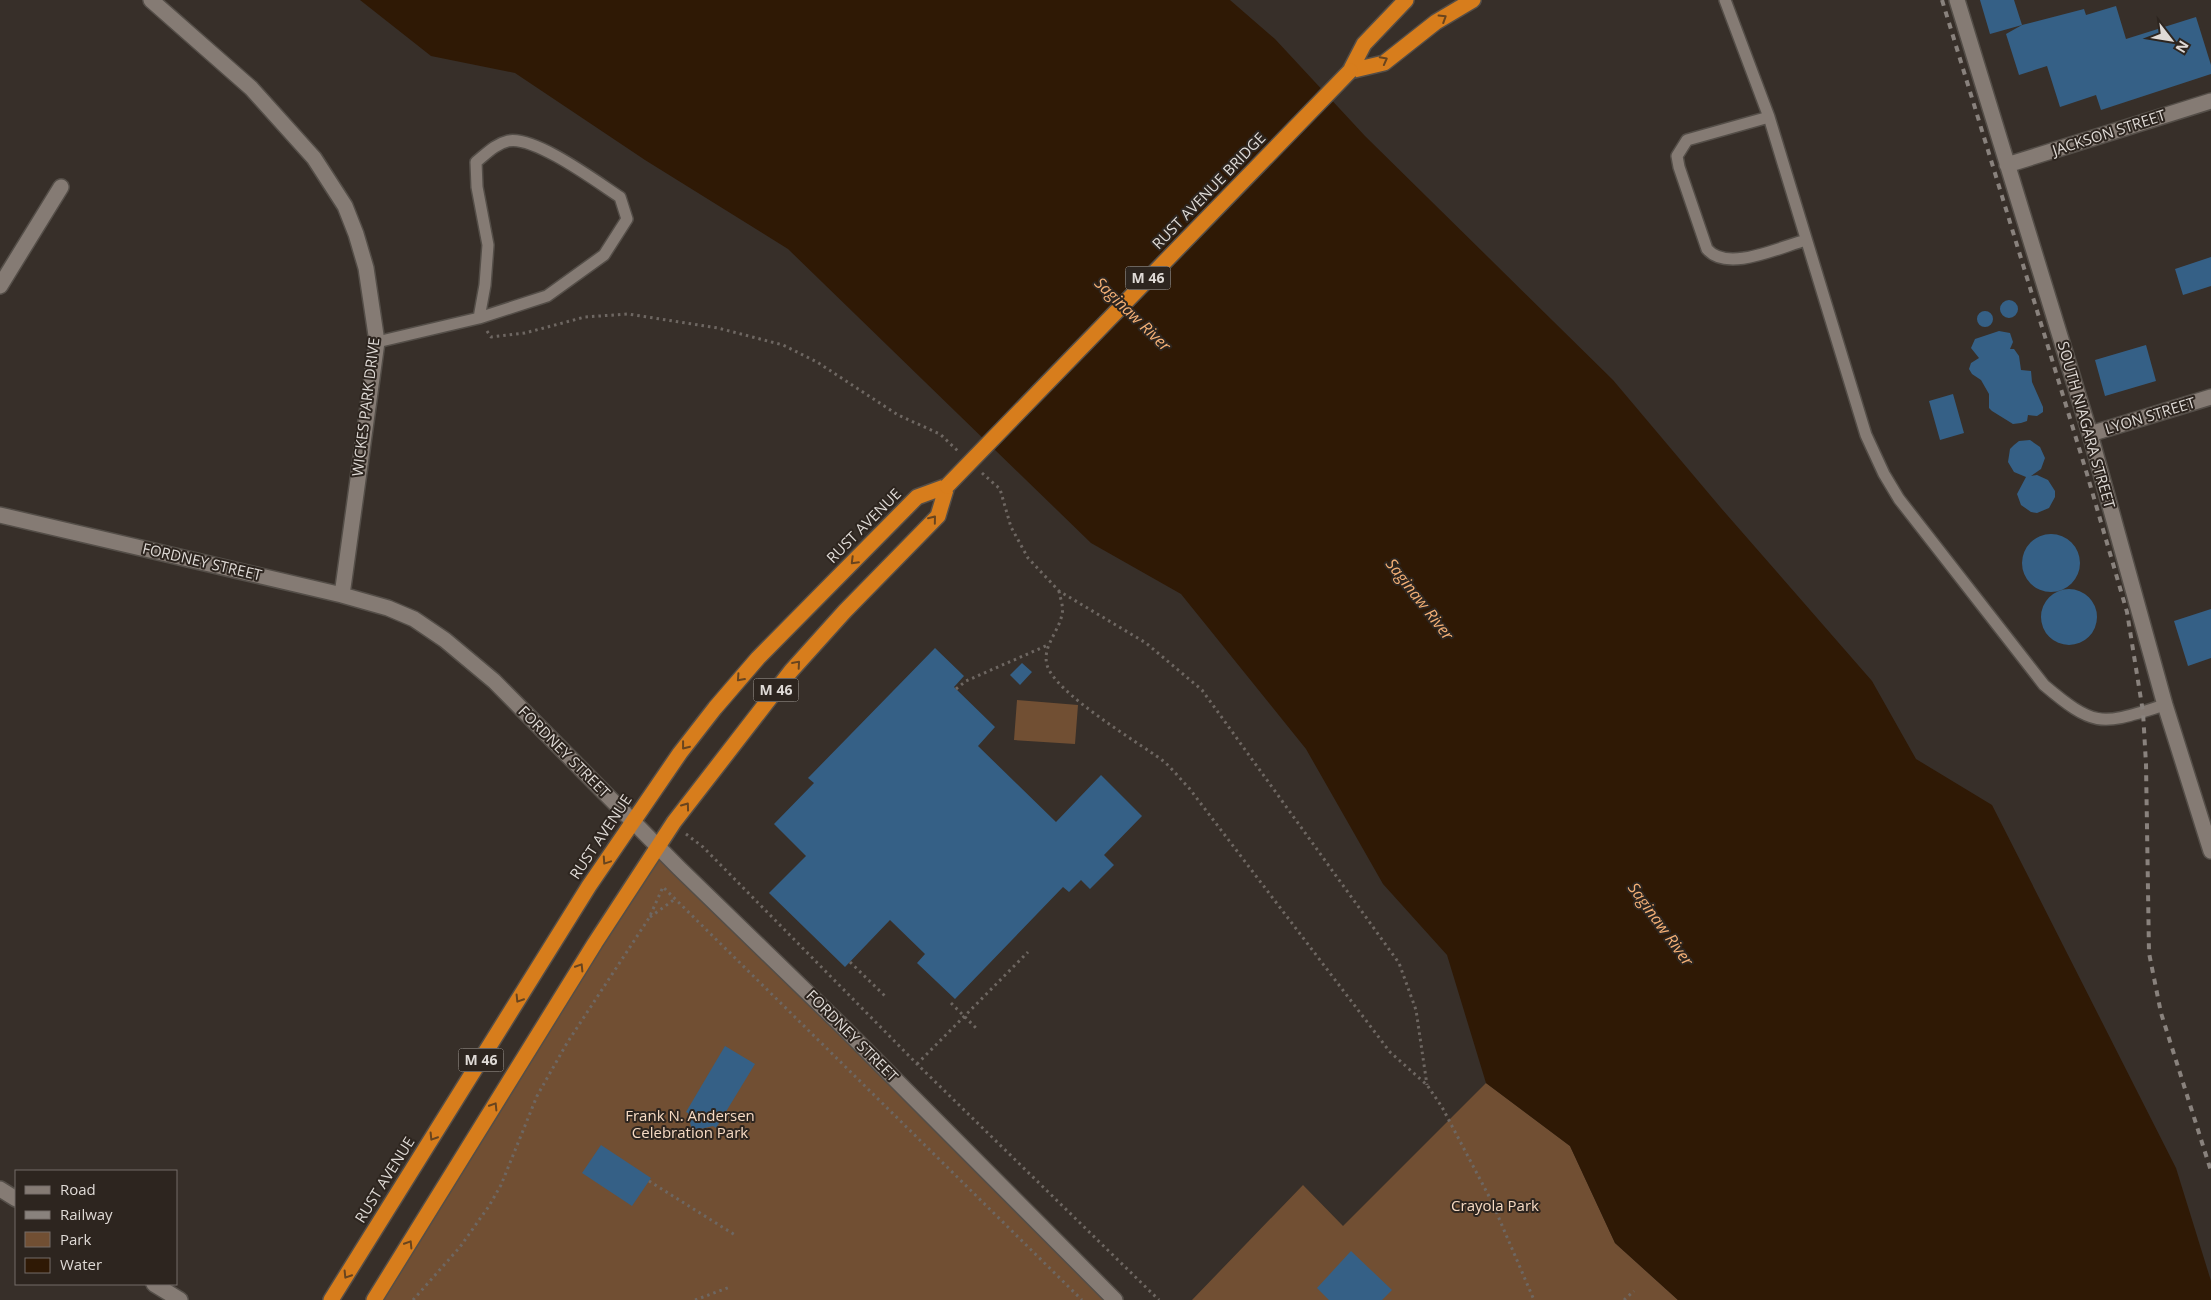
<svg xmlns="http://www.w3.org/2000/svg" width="2211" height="1300" font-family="'Open Sans',sans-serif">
	<rect width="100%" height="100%" fill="#372f29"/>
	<!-- green -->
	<path fill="#714f33" d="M 1017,700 L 1078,705 L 1075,744 L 1014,740 Z
		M 658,846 L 1115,1300 L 374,1300 Z
		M 1486,1083 L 1570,1146 L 1615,1243 L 1678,1300 L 1192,1300 L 1303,1185 L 1343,1226 Z"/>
	<!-- water -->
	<path fill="#2f1905" d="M 360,0 L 1230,0 L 1275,39 L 1365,136 L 1613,380 L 1721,508 L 1872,681 L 1916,759 L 1992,805 L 2176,1168 L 2211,1281 L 2211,1300 L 1678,1300 L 1615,1243 L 1570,1146 L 1486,1083 L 1447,955 L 1383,884 L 1306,749 L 1181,594 L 1091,543 L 788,249 L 645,160 L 515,73 L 431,56 Z"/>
	<!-- building -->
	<path fill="#356086" d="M 1980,0 L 2014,0 L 2022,25 L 1990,34 Z
		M 2116,6 L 2126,39 L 2196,17 L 2211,65 L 2211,74 L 2101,110 L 2096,95 L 2060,107 L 2047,66 L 2019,75 L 2006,34 L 2022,25 L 2084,9 L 2086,15 Z
		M 2211,257 L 2211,286 L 2183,295 L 2175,269 Z
		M2000 309a9 9 0 1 1 18 0a9 9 0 1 1-18 0Z
		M1977 319a8 8 0 1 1 16 0a8 8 0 1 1-16 0Z
		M 1999,331 L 2010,333 L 2013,342 L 2010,349 L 2014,349 L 2019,356 L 2021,370 L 2031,371 L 2032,382 L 2043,407 L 2043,412 L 2037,416 L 2028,415 L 2027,421 L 2021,423 L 2013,424 L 1992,411 L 1989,408 L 1989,394 L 1981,380 L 1972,374 L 1969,369 L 1971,363 L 1979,358 L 1971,348 L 1975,339 Z
		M 2146,345 L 2156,381 L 2105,396 L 2095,360 Z
		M 1953,394 L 1964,433 L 1940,440 L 1929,401 Z
		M 2030,440 L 2040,447 L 2045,458 L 2041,469 L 2031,476 L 2037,475 L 2048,480 L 2055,491 L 2055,497 L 2049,508 L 2037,513 L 2031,512 L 2021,505 L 2017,494 L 2026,477 L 2014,472 L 2008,462 L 2010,449 L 2014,445 L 2019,441 Z
		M2022 563a29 29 0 1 1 58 0a29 29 0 1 1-58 0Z
		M2041 617a28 28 0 1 1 56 0a28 28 0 1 1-56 0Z
		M 2211,609 L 2211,658 L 2188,666 L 2174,621 Z
		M 935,648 L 964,676 L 954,687 L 995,727 L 978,746 L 1056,822 L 1101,775 L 1142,816 L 1104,855 L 1114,865 L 1090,889 L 1081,880 L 1069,892 L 1063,887 L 955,999 L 917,963 L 925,954 L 890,920 L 845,967 L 769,893 L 806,856 L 774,824 L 814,783 L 808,778 Z
		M 1022,663 L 1032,672 L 1020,685 L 1010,675 Z
		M 725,1046 L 755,1064 L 716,1128 L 713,1126 L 692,1131 L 688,1113 L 686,1112 Z
		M 601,1145 L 651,1178 L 632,1206 L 582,1173 Z
		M 1351,1251 L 1392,1290 L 1382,1300 L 1329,1300 L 1317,1288 Z"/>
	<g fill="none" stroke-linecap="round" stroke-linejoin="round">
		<defs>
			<path id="lane" d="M 1725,0 L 1769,117 L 1866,435 L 1884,474 L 1899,499 L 2044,685 C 2097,730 2102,724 2165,705
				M 1769,117 L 1687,140 L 1677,156 L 1679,167 L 1707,249 C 1727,273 1780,247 1806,240
				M 377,342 L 479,318 L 547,296 L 604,255 L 627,219 L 620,197 C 597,182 534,135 508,141 C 495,144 486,154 476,162 L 477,187 L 488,245 L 485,285 L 479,318"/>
			<path id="street" d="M 151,0 L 251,88 L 314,158 L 345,206 L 356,234 L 366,268 L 377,342 L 342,595
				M 1957,0 L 2090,434 L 2165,705 L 2211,851
				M 2007,165 L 2211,101
				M 0,286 L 61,187
				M 2090,434 L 2211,397
				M 0,515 L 342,595 L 388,608 L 414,619 L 445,640 L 494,681 L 679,868 L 845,1029 L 1115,1300
				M 0,1189 L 16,1199
				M 154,1284 L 180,1300"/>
			<path id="highway" d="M 1350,71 L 1384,63 L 1436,22 L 1473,0
				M 1350,71 L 1364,44 L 1406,0
				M 331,1300 L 589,886 L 680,753 L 715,708 L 758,658 L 917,497 L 947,486
				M 374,1300 L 595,943 L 674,822 L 791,671 L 845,611 L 938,516 L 947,486"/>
		</defs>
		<!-- lane casing -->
		<use href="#lane" stroke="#544e48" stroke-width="14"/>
		<!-- street casing -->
		<use href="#street" stroke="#544e48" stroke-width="18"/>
		<!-- highway casing -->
		<use href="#highway" stroke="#544e48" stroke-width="18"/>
		<!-- path -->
		<path stroke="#6e6762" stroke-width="3" stroke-dasharray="2.5 4" stroke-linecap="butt" d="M 487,331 L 491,337 L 525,333 L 585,317 L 628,314 L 718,328 L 783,345 L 817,362 L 898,415 L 940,434 L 959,452
			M 982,473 L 1000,489 L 1011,527 L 1028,558 L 1059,591 L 1146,643 L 1202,690 L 1399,963 L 1416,1010 L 1427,1085
			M 1059,591 C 1060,598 1064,607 1062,614 C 1059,632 1042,646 1047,665 C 1055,693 1136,741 1162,760 C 1172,768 1180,779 1189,788 L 1390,1052 L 1427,1085 L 1442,1107 L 1492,1202 L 1534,1300
			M 956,689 L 966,681 L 1048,645
			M 686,834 L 703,847 L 917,1064 L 1159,1300
			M 650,917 L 675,899
			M 850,962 L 886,997
			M 951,1003 L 978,1030
			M 917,1064 L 1028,952
			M 649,1181 L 735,1235
			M 413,1300 L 460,1247 L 489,1206 L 501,1185 L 537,1096 L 567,1043 L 649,918 L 663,887 L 1082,1300
			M 695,1300 L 730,1287
			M 1624,1300 L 1634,1291"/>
		<!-- lane -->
		<use href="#lane" stroke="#857b74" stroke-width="11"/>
		<!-- street -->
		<use href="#street" stroke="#857b74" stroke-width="15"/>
		<!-- highway -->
		<use href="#highway" stroke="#d77d1c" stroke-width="15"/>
		<!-- rail -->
		<path stroke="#89827d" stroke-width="4" stroke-dasharray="6 6" stroke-linecap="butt" d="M 1942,0 L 2087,474 L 2127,612 L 2143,712 L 2146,764 L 2149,953 L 2161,1013 L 2211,1171"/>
		<defs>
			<path id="highway-bridge" d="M 947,486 L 1350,71"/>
		</defs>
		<!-- highway-bridge casing -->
		<use href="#highway-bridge" stroke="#544e48" stroke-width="18" stroke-linecap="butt"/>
		<!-- highway-bridge -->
		<use href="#highway-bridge" stroke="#d77d1c" stroke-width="15"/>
	</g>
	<!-- one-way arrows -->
	<defs><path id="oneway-chevron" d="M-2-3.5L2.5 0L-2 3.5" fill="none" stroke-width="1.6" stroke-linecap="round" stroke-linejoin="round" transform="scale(1.25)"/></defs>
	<g stroke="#68441e">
		<use href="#oneway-chevron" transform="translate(1443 18) rotate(-32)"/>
		<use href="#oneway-chevron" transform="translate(1384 60) rotate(-28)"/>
		<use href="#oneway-chevron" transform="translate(933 519) rotate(-51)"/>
		<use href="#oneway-chevron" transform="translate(854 561) rotate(135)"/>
		<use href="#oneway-chevron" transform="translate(797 664) rotate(-49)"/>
		<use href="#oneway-chevron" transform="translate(740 678) rotate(132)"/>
		<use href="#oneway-chevron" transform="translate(685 746) rotate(128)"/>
		<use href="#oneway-chevron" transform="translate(686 806) rotate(-54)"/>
		<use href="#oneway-chevron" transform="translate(606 861) rotate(124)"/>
		<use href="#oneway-chevron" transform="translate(580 967) rotate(-58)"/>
		<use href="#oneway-chevron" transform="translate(519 999) rotate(122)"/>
		<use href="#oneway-chevron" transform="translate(494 1106) rotate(-58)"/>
		<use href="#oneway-chevron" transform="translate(433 1137) rotate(122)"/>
		<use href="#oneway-chevron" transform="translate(409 1244) rotate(-58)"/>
		<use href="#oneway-chevron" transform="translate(347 1275) rotate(122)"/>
	</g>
	<g text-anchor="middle" stroke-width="4" stroke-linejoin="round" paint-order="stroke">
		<!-- shield labels -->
		<g fill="#2d251f" stroke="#aaa49f" stroke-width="1">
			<rect x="1125.5" y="266.5" width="45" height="23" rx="4"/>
			<rect x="753.5" y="678.5" width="45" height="23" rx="4"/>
			<rect x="458.5" y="1048.5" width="45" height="23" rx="4"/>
		</g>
		<g font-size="14" font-weight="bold" fill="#dfdad6">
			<text x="1148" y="283">M 46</text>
			<text x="776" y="695">M 46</text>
			<text x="481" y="1065">M 46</text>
		</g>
		<!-- street labels -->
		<g font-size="15" fill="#dfdad6" stroke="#2d251f">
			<text transform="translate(2109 133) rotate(-18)" y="5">JACKSON STREET</text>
			<text transform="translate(1209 191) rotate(-46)" y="5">RUST AVENUE BRIDGE</text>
			<text transform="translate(366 407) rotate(-83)" y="5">WICKES PARK DRIVE</text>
			<text transform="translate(2150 416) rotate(-17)" y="5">LYON STREET</text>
			<text transform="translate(2086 425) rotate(74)" y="5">SOUTH NIAGARA STREET</text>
			<text transform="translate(864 526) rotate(-45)" y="5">RUST AVENUE</text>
			<text transform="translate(202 562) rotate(13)" y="5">FORDNEY STREET</text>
			<text transform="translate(564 752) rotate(45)" y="5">FORDNEY STREET</text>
			<text transform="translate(601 837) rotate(-56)" y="5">RUST AVENUE</text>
			<text transform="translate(852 1036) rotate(45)" y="5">FORDNEY STREET</text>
			<text transform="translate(385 1180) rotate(-58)" y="5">RUST AVENUE</text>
		</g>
		<!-- park labels -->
		<g font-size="15" fill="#f7dbc4" stroke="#2d251f">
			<text x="690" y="1121">Frank N. Andersen<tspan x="690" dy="17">Celebration Park</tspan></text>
			<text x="1495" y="1211">Crayola Park</text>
		</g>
		<!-- water labels -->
		<g font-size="16" font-style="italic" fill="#f4b076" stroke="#2d251f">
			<text transform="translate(1133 314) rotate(44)" y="6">Saginaw River</text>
			<text transform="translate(1420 599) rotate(52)" y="6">Saginaw River</text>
			<text transform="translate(1661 924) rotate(54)" y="6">Saginaw River</text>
		</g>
	</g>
	<!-- legend -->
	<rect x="15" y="1170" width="162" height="115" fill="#2d251f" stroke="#746d68"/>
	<rect x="25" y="1186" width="25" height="8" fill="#857b74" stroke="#746d68"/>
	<text x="60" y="1195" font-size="15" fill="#dfdad6">Road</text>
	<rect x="25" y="1211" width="25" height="8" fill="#89827d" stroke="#746d68"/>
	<text x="60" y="1220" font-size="15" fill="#dfdad6">Railway</text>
	<rect x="25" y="1232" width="25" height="15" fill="#714f33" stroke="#746d68"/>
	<text x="60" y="1245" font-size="15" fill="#dfdad6">Park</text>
	<rect x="25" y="1258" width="25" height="15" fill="#2f1905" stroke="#746d68"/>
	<text x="60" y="1270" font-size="15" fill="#dfdad6">Water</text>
	<!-- north arrow -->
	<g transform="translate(2171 40) rotate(121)" stroke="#2d251f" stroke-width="4" paint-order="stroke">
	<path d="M0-4L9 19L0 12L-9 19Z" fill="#dfdad6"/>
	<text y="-8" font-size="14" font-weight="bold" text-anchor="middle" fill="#dfdad6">N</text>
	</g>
</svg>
